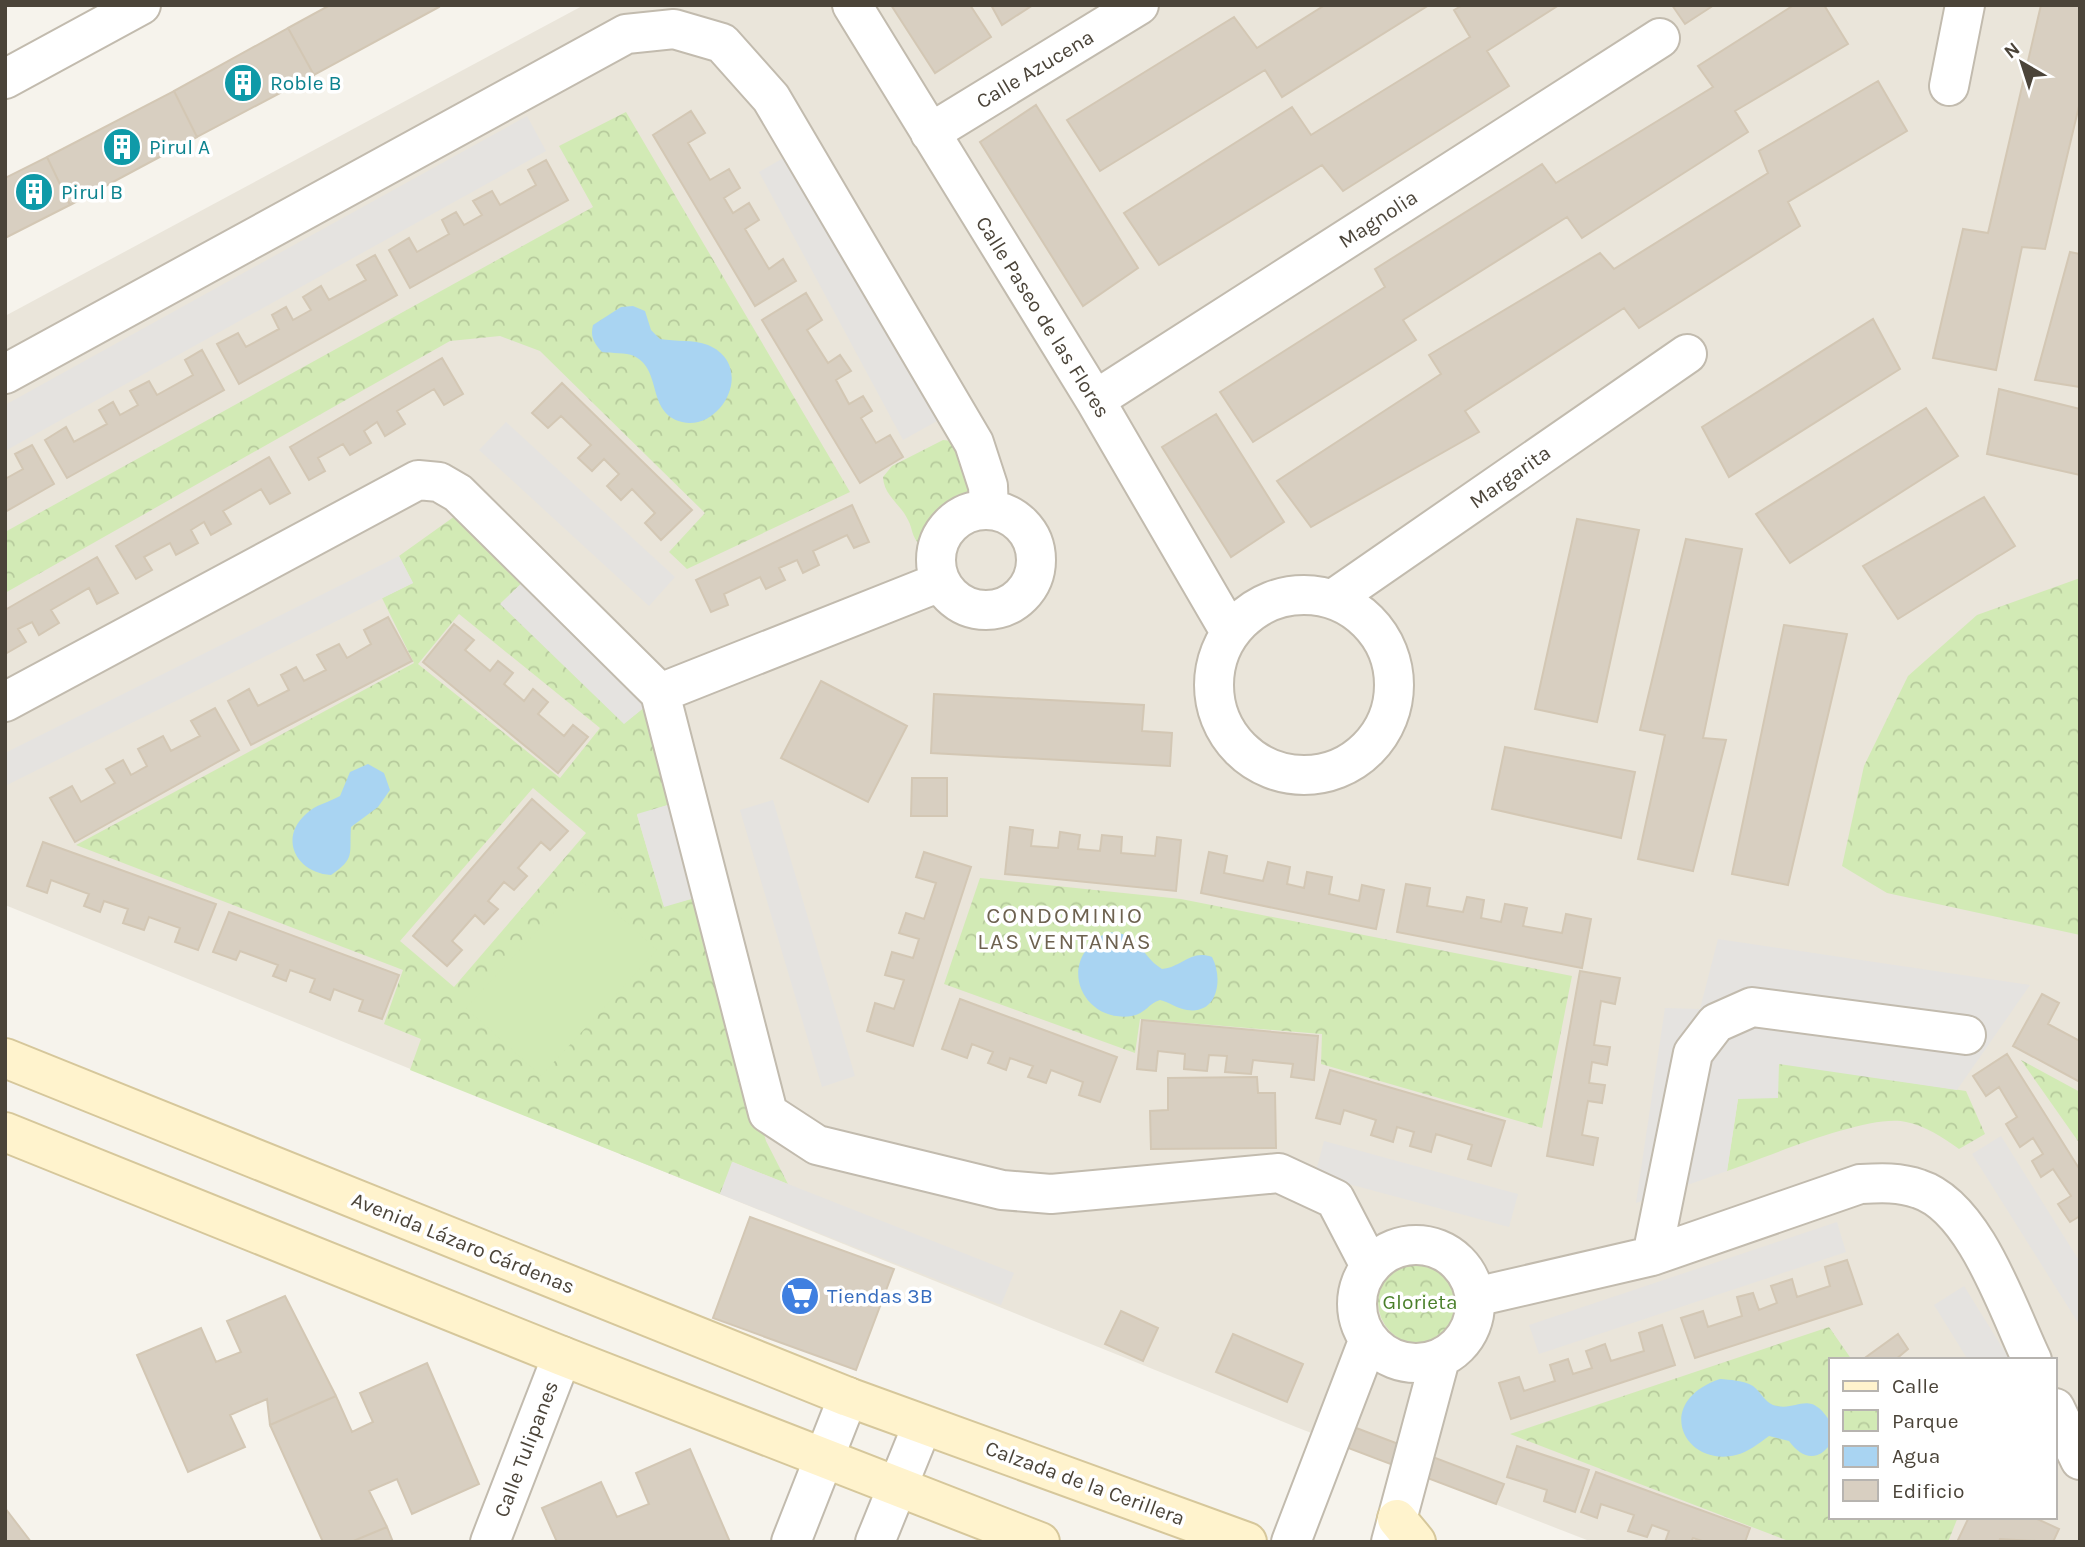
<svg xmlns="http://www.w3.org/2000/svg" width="2085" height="1547" font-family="Karla,sans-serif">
	<defs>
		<pattern id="park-crowns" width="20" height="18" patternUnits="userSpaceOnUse" patternTransform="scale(1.75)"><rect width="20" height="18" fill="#d2eab5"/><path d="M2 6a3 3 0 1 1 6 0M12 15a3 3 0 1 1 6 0" fill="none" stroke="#b6ca9c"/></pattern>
	</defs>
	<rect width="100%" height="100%" fill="#f6f3ec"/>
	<!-- residential -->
	<path fill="#eae5da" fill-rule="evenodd" d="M 584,5 L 2080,5 L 2080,1542 L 1592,1542 L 1296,1427 L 5,905 L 5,316 ZM 1831,1360 L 2055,1360 L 2055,1517 L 1831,1517 Z"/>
	<!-- park -->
	<path fill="url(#park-crowns)" fill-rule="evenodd" d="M 626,112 L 850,492 L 687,569 L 669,552 L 705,513 L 540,351 L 500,336 L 450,341 L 5,593 L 5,532 L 593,207 L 559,146 Z
		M 943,440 L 953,441 L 974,484 C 962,509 935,521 920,545 C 911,536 913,529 908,520 C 900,503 884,496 883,477 L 892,466 Z
		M 455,516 L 523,582 L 501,603 L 624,723 L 646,706 L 671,804 L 637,815 L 664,906 L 698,897 L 766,1141 L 788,1184 L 733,1162 L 720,1194 L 410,1070 L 421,1039 L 384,1024 L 403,970 L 76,845 L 414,663 L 382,598 L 413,583 L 399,556 ZM 459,614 L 600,728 L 560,778 L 418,664 ZM 533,788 L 586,833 L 454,987 L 400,941 Z
		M 2080,578 L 2080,935 L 1887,893 L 1842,866 L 1864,766 L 1908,676 L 1977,615 Z
		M 980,878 L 1181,899 L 1572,976 L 1542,1128 L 1321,1064 L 1322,1034 L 1140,1019 L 1135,1053 L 944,984 Z
		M 2021,1060 L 2080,1092 L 2080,1144 Z
		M 1779,1063 L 1966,1091 L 1985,1134 L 1959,1149 C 1942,1137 1926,1126 1906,1122 C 1869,1113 1767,1157 1727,1171 L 1738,1099 Z
		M1378 1302a42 42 0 1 1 84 0a42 42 0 1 1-84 0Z
		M 1829,1327 L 1852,1360 L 1831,1360 L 1831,1517 L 1958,1517 L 1948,1542 L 1791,1542 L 1510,1434 Z"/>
	<!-- garden -->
	<path fill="#d2eab5" d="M 582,882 L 657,950 L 541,1076 L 466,1008 Z"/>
	<!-- parking -->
	<path fill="#e5e3e0" d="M 527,116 L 546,151 L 5,451 L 5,405 Z
		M 792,153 L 937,421 L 903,440 L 759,172 Z
		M 506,422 L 675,577 L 649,606 L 479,450 Z
		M 399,556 L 413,583 L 5,786 L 5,753 Z
		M 523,582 L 646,706 L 624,724 L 500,604 Z
		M 773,800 L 855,1076 L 822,1087 L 740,810 Z
		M 671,804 L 698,897 L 664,907 L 637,814 Z
		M 1718,939 L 2030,985 L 1957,1090 L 1779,1064 L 1778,1098 L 1738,1099 L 1727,1171 L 1636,1203 L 1665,1008 L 1700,1009 Z
		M 2001,1136 L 2080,1262 L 2080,1326 L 1972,1154 Z
		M 1324,1141 L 1518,1194 L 1509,1227 L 1315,1175 Z
		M 732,1162 L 1014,1273 L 1001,1305 L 720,1194 Z
		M 1837,1222 L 1846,1252 L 1539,1354 L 1529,1325 Z
		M 1964,1286 L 2010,1360 L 1968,1360 L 1934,1305 Z"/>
	<!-- water -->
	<path fill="#a9d4f2" d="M 633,306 L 645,311 L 651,330 L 660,339 C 676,342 693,339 708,345 C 757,366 721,432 682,422 C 646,413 663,370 634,356 C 626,352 612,354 602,352 C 594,343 590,337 593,325 L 621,307 Z
		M 368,764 L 384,773 L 390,790 L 378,807 L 351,827 C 349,854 356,858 331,875 C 297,873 278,839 306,814 C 316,804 328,803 340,796 L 350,772 Z
		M 1108,932 C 1143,933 1138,954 1162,969 C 1182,967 1191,949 1212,957 C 1223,977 1219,1015 1187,1010 C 1178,1009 1169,1002 1160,1000 C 1149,1003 1145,1014 1132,1016 C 1082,1024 1053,960 1108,932 Z
		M 1720,1379 C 1730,1380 1743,1380 1753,1386 C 1761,1392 1764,1401 1773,1405 C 1798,1413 1809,1387 1831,1423 L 1831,1443 C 1818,1463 1801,1458 1789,1441 L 1769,1436 C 1758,1444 1748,1452 1736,1455 C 1684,1468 1652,1402 1720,1379 Z"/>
	<!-- building -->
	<path fill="#d8cfc1" stroke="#d3c7b4" stroke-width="2" d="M 330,5 L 438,5 L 439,7 L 314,75 L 288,28 Z
		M 891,5 L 970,5 L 991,37 L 935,73 Z
		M 991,5 L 1033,5 L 1002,25 Z
		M 1325,5 L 1429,5 L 1282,97 L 1265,70 L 1100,171 L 1067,120 L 1234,17 L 1257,48 Z
		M 1463,5 L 1559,5 L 1487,51 L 1509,86 L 1343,191 L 1322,165 L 1159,265 L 1124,213 L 1292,107 L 1311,135 L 1470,37 L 1454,10 Z
		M 1672,5 L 1714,5 L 1685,24 Z
		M 1794,5 L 1824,5 L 1848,44 L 1735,111 L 1748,132 L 1582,238 L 1567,217 L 1403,320 L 1416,340 L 1253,442 L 1220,392 L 1385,287 L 1375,269 L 1542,164 L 1556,183 L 1713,87 L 1698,66 Z
		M 2041,5 L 2080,5 L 2080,102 L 2045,249 L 2022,247 L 1996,370 L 1933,358 L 1963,229 L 1988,233 Z
		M 288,28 L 314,75 L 197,137 L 174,91 Z
		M 1878,81 L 1907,131 L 1788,202 L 1800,226 L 1639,328 L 1624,308 L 1465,411 L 1479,432 L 1311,527 L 1277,481 L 1441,374 L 1429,355 L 1600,253 L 1614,269 L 1768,173 L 1759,151 Z
		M 174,91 L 197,137 L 70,205 L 47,157 Z
		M 1036,105 L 1138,268 L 1083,306 L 980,142 Z
		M 691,111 L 705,133 L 688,143 L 710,180 L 729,169 L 740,188 L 724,198 L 733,213 L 749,203 L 759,220 L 745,229 L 769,269 L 783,259 L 796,281 L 755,306 L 653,135 Z
		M 47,157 L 70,205 L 5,238 L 5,178 Z
		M 546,160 L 568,200 L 410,288 L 389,250 L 409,238 L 417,252 L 449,234 L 442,220 L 456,212 L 464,225 L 482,215 L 473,201 L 492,191 L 500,205 L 536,185 L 528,170 Z
		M 2070,252 L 2080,254 L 2080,387 L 2035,380 Z
		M 375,255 L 397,295 L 239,384 L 217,344 L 238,333 L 246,347 L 279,329 L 272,315 L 286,307 L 293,320 L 311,310 L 303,297 L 321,286 L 329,300 L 366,280 L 357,265 Z
		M 806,293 L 822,320 L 807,330 L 828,363 L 840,355 L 851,371 L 836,380 L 849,404 L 863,396 L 872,411 L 861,418 L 876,443 L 890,435 L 903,457 L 860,483 L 762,320 Z
		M 1873,319 L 1900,369 L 1729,477 L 1702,427 Z
		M 202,350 L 224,390 L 67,478 L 45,440 L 66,427 L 74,442 L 107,424 L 99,410 L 113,402 L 120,415 L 138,405 L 130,391 L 149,381 L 157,395 L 193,375 L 185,360 Z
		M 442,358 L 463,394 L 444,405 L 434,389 L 397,411 L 405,424 L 385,436 L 377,422 L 364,431 L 371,443 L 350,455 L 343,444 L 318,458 L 325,471 L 309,480 L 290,447 Z
		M 562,383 L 692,510 L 661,540 L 645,523 L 655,513 L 632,489 L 621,500 L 607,486 L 619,474 L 604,459 L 592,471 L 578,458 L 591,445 L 561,416 L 548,428 L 532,413 Z
		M 1999,389 L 2080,409 L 2080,475 L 1987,454 Z
		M 1926,408 L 1958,456 L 1790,563 L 1756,514 Z
		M 1216,414 L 1284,522 L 1231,557 L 1162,447 Z
		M 32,445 L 54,484 L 5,512 L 5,479 L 23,469 L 15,454 Z
		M 269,457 L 290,493 L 270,504 L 261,489 L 223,511 L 231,524 L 211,535 L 204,522 L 191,530 L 198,543 L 176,555 L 170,543 L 144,557 L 152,570 L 136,579 L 116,546 Z
		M 1984,497 L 2015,546 L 1898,619 L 1863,566 Z
		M 852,505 L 869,542 L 854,548 L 847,535 L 813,551 L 819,565 L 803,573 L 797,560 L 779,568 L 785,580 L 766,589 L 760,577 L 724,594 L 728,605 L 711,612 L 696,580 Z
		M 1577,519 L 1639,530 L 1597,722 L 1535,709 Z
		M 1686,539 L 1742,549 L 1703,738 L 1726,740 L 1693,871 L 1638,859 L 1665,735 L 1640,730 Z
		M 97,557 L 118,593 L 97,604 L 89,588 L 51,610 L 59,623 L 39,635 L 32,622 L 18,629 L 26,642 L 5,654 L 5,610 Z
		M 388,617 L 412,661 L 251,745 L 228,701 L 249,689 L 258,706 L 289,690 L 281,675 L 296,667 L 304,681 L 326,670 L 317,655 L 339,644 L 347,658 L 371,644 L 364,630 Z
		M 454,624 L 474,640 L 465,650 L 490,671 L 498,661 L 513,673 L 504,684 L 524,701 L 533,689 L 548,702 L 538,714 L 564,736 L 573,725 L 588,737 L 558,773 L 423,662 Z
		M 1784,625 L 1847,634 L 1788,885 L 1732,874 Z
		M 821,681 L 907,726 L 868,802 L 781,758 Z
		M 934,694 L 1144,705 L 1142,731 L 1172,733 L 1170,766 L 931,753 Z
		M 215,708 L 239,750 L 75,842 L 50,798 L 72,786 L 81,802 L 115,783 L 106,769 L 123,760 L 131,775 L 147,766 L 138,749 L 163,736 L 171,751 L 200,736 L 191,721 Z
		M 1505,747 L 1635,772 L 1621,838 L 1492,809 Z
		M 912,778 L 947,778 L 947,816 L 911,816 Z
		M 532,799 L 568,831 L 550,850 L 541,842 L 518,868 L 527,876 L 514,890 L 504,882 L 488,901 L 498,909 L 484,924 L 475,915 L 452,941 L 462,950 L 447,966 L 413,936 Z
		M 1010,827 L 1033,830 L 1031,846 L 1058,848 L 1060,832 L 1080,835 L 1078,849 L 1100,851 L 1102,835 L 1122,837 L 1121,853 L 1155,856 L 1157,837 L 1181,840 L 1176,891 L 1005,874 Z
		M 43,842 L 216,904 L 198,950 L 175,942 L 180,928 L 149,917 L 144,930 L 123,923 L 128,909 L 104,901 L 100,912 L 84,906 L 89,894 L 51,880 L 47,893 L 27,886 Z
		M 924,852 L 971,867 L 913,1046 L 867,1031 L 875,1003 L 894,1009 L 904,980 L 885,975 L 892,952 L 913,958 L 919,939 L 899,933 L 906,913 L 924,919 L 936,883 L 916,877 Z
		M 1209,852 L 1227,856 L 1224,873 L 1263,881 L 1268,862 L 1290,867 L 1287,884 L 1304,888 L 1307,872 L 1332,877 L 1329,894 L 1359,901 L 1362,885 L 1384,890 L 1376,929 L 1201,893 Z
		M 1406,884 L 1430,888 L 1427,906 L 1463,912 L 1467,897 L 1484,900 L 1481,918 L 1501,922 L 1505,904 L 1527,908 L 1523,926 L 1562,933 L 1566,914 L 1591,919 L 1582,968 L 1397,932 Z
		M 229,912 L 399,975 L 382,1019 L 359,1011 L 363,1000 L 334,989 L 330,1000 L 310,992 L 315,979 L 290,970 L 286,981 L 273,976 L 278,965 L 240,951 L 236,960 L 213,952 Z
		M 1580,971 L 1620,978 L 1615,1004 L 1601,1001 L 1594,1045 L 1610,1047 L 1607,1065 L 1592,1062 L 1589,1083 L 1605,1085 L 1602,1103 L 1588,1101 L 1582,1135 L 1598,1138 L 1593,1165 L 1547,1156 Z
		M 2042,994 L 2059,1003 L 2048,1024 L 2080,1041 L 2080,1082 L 2013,1046 Z
		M 960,999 L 1117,1057 L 1100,1102 L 1079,1095 L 1083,1082 L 1051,1070 L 1046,1083 L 1028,1077 L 1033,1066 L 1010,1058 L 1006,1070 L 988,1063 L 993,1052 L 972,1044 L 967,1058 L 942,1049 Z
		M 1142,1020 L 1318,1036 L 1314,1080 L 1291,1077 L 1293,1064 L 1253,1060 L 1251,1074 L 1225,1072 L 1227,1056 L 1209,1055 L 1207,1071 L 1184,1069 L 1185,1054 L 1158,1051 L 1156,1071 L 1137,1069 Z
		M 2007,1054 L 2080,1170 L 2080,1216 L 2070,1222 L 2058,1204 L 2071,1196 L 2053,1169 L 2041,1177 L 2032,1161 L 2043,1154 L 2033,1138 L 2020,1147 L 2006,1124 L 2017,1117 L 1999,1087 L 1986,1096 L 1973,1076 Z
		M 1330,1070 L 1505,1121 L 1491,1166 L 1468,1159 L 1472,1145 L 1436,1134 L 1431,1152 L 1410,1146 L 1414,1132 L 1397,1127 L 1393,1142 L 1371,1135 L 1376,1120 L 1344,1110 L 1340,1124 L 1316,1118 Z
		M 1257,1077 L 1258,1093 L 1275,1093 L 1276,1148 L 1151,1149 L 1150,1111 L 1168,1110 L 1168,1078 Z
		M 750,1217 L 894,1269 L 856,1370 L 713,1318 Z
		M 1847,1260 L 1862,1304 L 1695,1358 L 1681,1318 L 1703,1311 L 1708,1327 L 1742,1316 L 1737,1297 L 1753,1293 L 1759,1310 L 1777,1303 L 1771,1286 L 1792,1279 L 1797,1297 L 1830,1286 L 1825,1267 Z
		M 285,1296 L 336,1396 L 270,1425 L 267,1399 L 230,1415 L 245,1447 L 188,1472 L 137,1355 L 201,1328 L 216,1362 L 241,1352 L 227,1321 Z
		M 1121,1311 L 1158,1328 L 1143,1361 L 1105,1344 Z
		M 1662,1325 L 1675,1365 L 1511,1419 L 1499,1383 L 1519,1377 L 1524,1391 L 1555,1381 L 1550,1365 L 1568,1359 L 1573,1374 L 1592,1368 L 1586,1351 L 1605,1344 L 1611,1361 L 1644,1351 L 1639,1333 Z
		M 1233,1334 L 1303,1364 L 1287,1402 L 1216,1372 Z
		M 1898,1334 L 1908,1349 L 1895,1360 L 1862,1360 Z
		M 427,1363 L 479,1484 L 412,1514 L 397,1479 L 369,1491 L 387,1527 L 351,1542 L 323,1542 L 270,1425 L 336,1396 L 352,1432 L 373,1422 L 360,1393 Z
		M 1322,1415 L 1504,1484 L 1496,1504 L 1314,1435 Z
		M 1517,1446 L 1589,1470 L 1575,1512 L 1544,1501 L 1547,1490 L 1507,1477 Z
		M 690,1449 L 730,1542 L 557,1542 L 542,1508 L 601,1482 L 617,1517 L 649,1504 L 636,1473 Z
		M 1596,1472 L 1750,1528 L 1745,1542 L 1705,1542 L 1693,1538 L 1691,1542 L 1665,1542 L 1669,1531 L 1652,1525 L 1647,1537 L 1628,1531 L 1634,1515 L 1601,1504 L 1597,1518 L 1581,1512 Z
		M 5,1508 L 31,1542 L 5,1542 Z
		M 1969,1517 L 2033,1517 L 2059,1529 L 2053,1542 L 2000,1539 L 1999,1542 L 1957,1542 Z
		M 387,1527 L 393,1542 L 351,1542 Z"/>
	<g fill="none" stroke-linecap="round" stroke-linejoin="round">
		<defs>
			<path id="minor" d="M 852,5 L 1095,400 L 1230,632
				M 5,79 L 141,5
				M 1949,86 L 1965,5
				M 930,133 L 1139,5
				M 5,374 L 626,34 L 674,29 L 722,43 L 771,98 L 974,443 L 988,486 L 989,510
				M 1095,400 L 1660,38
				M936 560a50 50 0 1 1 100 0a50 50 0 1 1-100 0Z
				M1214 685a90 90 0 1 1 180 0a90 90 0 1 1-180 0Z
				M 1333,599 L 1687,354
				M 660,693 L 940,582
				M 5,702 L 418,480 L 439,482 L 458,493 L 660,693 L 768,1113 L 817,1145 L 1002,1190 L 1051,1194 L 1279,1173 L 1335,1199 L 1370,1266
				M1357 1304a59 59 0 1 1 118 0a59 59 0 1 1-118 0Z
				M 1652,1256 L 1693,1053 L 1716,1023 L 1752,1007 L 1966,1035
				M 1475,1297 L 1652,1256 L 1860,1184 C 1881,1183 1899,1182 1919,1189 C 1975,1207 2008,1310 2032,1360
				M 2055,1408 L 2080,1460
				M 490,1542 L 562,1356
				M 791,1542 L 848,1397
				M 875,1542 L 922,1426
				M 1291,1542 L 1368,1341
				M 1391,1542 L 1440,1359"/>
			<path id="secondary" d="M 5,1058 L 848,1397 L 1247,1542
				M 5,1132 L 562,1356 L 1040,1542
				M 1397,1519 L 1416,1542"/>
		</defs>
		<!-- minor casing -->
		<use href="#minor" stroke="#c2bbae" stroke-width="42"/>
		<!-- secondary casing -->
		<use href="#secondary" stroke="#d6c79b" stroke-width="42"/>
		<!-- minor -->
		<use href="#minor" stroke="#fff" stroke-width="38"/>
		<!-- secondary -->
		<use href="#secondary" stroke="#fff3cd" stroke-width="38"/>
	</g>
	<!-- icons -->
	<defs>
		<symbol id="building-disc" viewBox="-11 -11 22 22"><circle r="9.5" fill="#0f9aa8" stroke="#fff"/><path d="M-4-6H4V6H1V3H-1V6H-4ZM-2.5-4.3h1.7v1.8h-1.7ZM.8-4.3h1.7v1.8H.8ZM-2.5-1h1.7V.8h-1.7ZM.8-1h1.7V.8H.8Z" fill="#fff"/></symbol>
		<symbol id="supermarket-disc" viewBox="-11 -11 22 22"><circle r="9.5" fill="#3f7fe0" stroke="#fff"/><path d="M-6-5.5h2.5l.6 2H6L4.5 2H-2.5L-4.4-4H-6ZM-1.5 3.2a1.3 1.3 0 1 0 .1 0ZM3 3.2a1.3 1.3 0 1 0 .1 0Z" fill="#fff"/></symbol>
	</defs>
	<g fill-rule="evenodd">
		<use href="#building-disc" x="221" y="61" width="44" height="44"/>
		<use href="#building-disc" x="100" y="125" width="44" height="44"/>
		<use href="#building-disc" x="12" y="170" width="44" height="44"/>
		<use href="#supermarket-disc" x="778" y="1274" width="44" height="44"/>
	</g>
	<g text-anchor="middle" stroke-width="7" stroke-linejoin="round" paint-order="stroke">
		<!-- street labels -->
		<g font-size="21" fill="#4b4439" stroke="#fff">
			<text transform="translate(1035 69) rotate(-31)" y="7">Calle Azucena</text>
			<text transform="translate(1378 219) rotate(-33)" y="7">Magnolia</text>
			<text transform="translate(1043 317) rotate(58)" y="7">Calle Paseo de las Flores</text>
			<text transform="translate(1510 477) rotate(-35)" y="7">Margarita</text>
			<text transform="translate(463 1243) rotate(22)" y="7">Avenida Lázaro Cárdenas</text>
			<text transform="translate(526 1449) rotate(-69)" y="7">Calle Tulipanes</text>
			<text transform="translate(1085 1483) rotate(20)" y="7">Calzada de la Cerillera</text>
		</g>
		<!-- culture labels -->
		<g font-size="21" fill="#0d838f" stroke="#fff" text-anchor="start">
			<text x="270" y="90">Roble B</text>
			<text x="149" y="154">Pirul A</text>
			<text x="61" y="199">Pirul B</text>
		</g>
		<!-- shop labels -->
		<g font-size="21" fill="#366cbe" stroke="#fff" text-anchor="start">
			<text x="827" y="1303">Tiendas 3B</text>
		</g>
		<!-- park labels -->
		<g font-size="21" fill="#4a7f2a" stroke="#fff">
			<text x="1420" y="1309">Glorieta</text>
		</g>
		<!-- neighbourhood labels -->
		<g font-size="23" letter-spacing="2" fill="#6e6250" stroke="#fff">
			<text x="1065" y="923">CONDOMINIO<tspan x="1065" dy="26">LAS VENTANAS</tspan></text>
		</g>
	</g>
	<!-- border -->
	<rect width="2085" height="1547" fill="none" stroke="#4b4439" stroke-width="14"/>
	<!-- legend -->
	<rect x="1829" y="1358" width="228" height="161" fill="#ffffff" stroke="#b7b4b0" stroke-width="2"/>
	<rect x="1843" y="1381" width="35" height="10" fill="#fff3cd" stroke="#b7b4b0" stroke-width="2"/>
	<text x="1892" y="1393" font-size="21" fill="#4b4439">Calle</text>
	<rect x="1843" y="1410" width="35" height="21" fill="url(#park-crowns)" stroke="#b7b4b0" stroke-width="2"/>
	<text x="1892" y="1428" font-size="21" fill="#4b4439">Parque</text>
	<rect x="1843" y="1446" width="35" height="21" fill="#a9d4f2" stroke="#b7b4b0" stroke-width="2"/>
	<text x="1892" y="1463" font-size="21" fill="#4b4439">Agua</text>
	<rect x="1843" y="1480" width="35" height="21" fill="#d8cfc1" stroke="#b7b4b0" stroke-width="2"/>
	<text x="1892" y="1498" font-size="21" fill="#4b4439">Edificio</text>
	<!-- north arrow -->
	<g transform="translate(2022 63) rotate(321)" stroke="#ffffff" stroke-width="5" paint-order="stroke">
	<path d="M0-5L12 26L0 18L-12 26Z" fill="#4b4439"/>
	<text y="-10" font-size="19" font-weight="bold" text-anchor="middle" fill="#4b4439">N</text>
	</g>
</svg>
